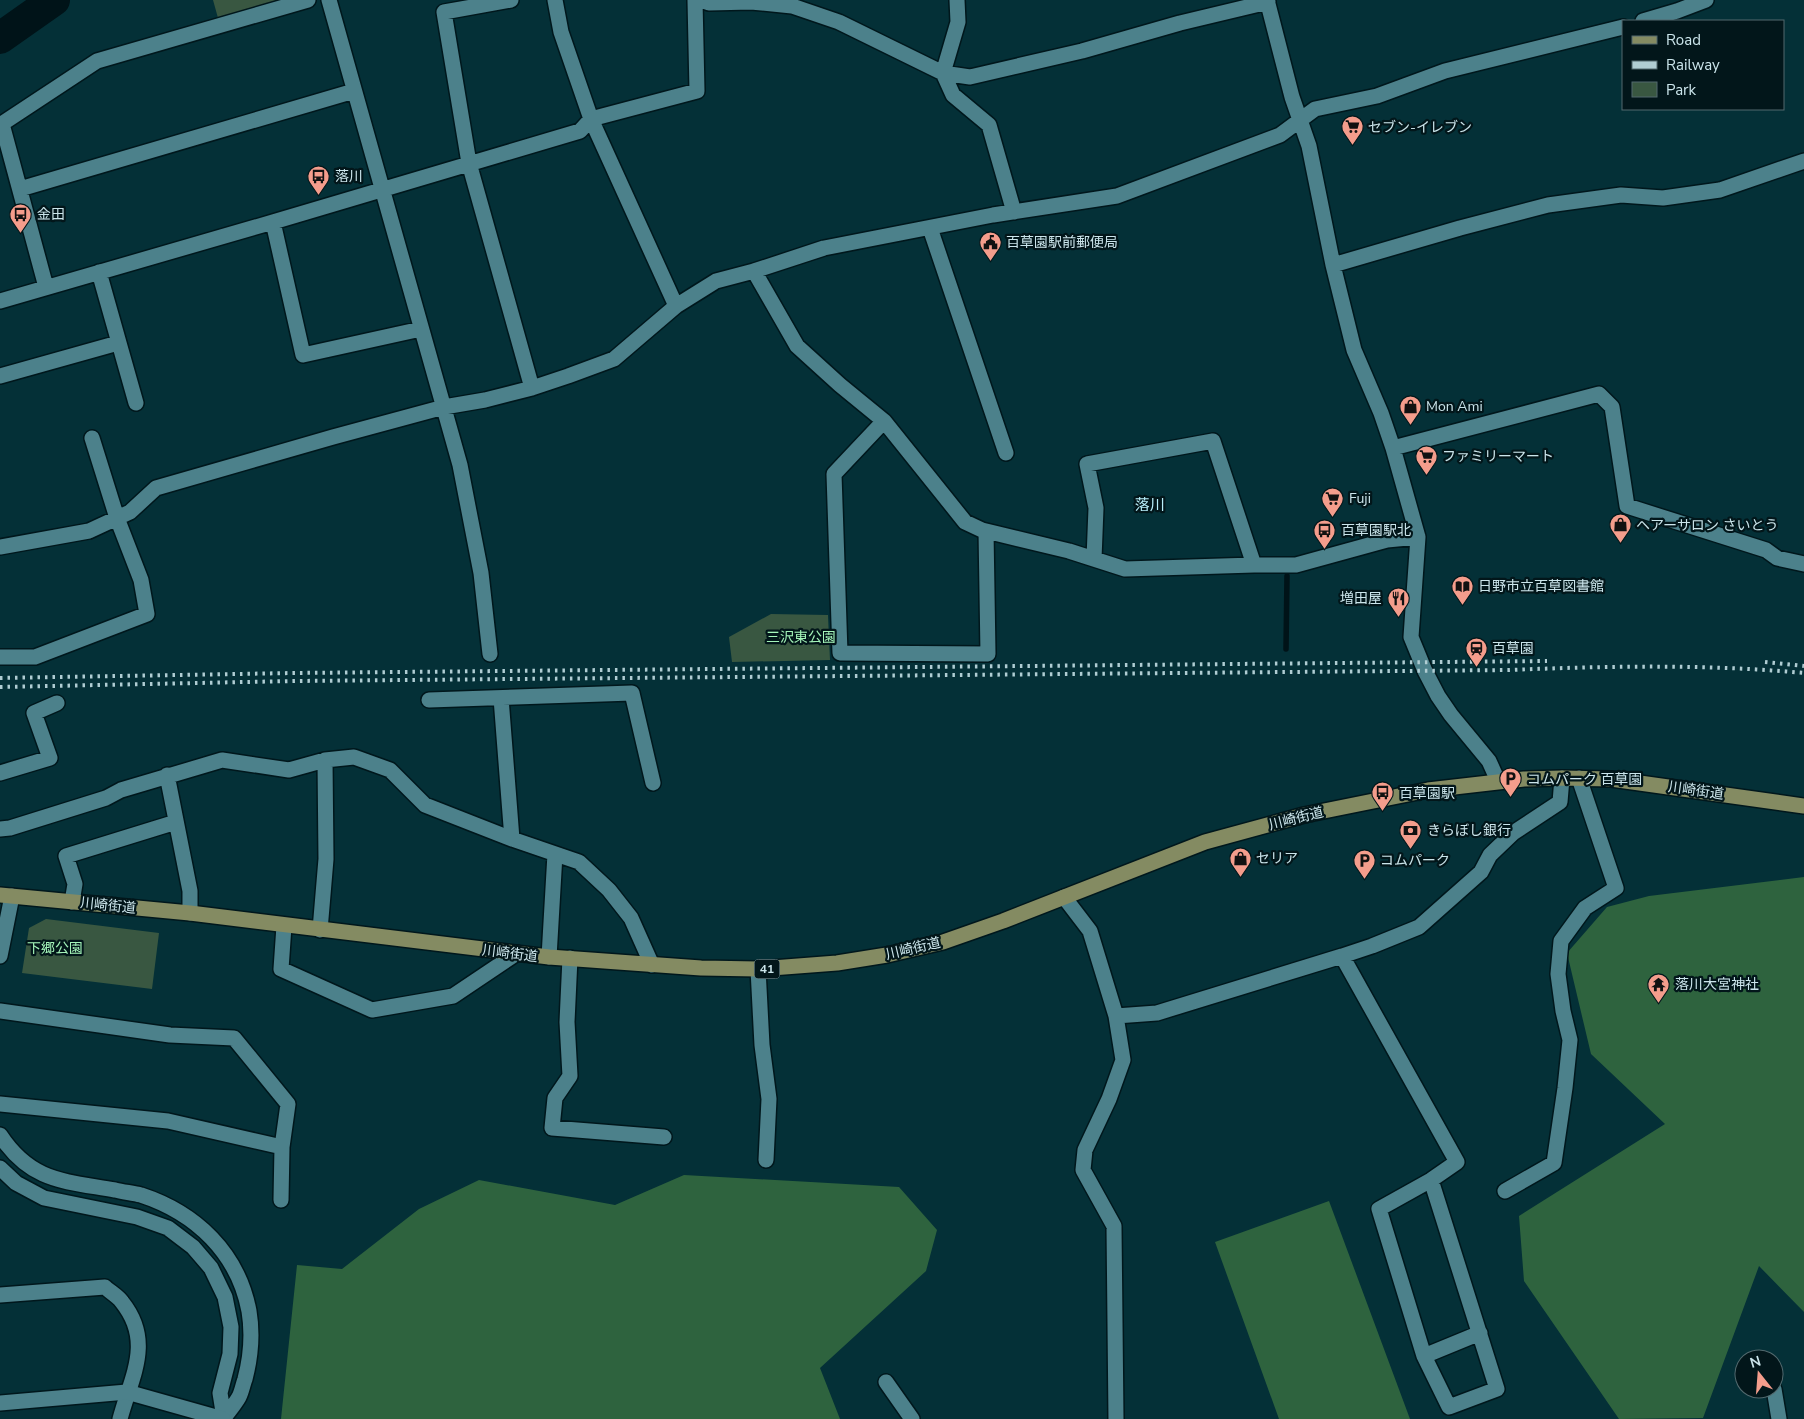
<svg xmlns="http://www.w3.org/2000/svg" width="1804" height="1419" font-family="'Nunito Sans','Noto Sans JP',sans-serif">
	<rect width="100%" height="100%" fill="#043037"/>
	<!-- green -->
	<path fill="#395741" d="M 213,0 L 278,0 L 218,18 Z
		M 771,614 L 828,615 L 830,660 L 732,662 L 729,637 Z
		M 46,919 L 159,933 L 152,989 L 22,973 L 29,928 Z"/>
	<!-- forest -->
	<path fill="#2e633e" d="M 1804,877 L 1804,1312 L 1759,1266 L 1703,1418 L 1619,1419 L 1524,1281 L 1519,1216 L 1665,1124 L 1591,1054 L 1567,953 L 1607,907 L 1649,896 Z
		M 684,1175 L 899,1187 L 937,1230 L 926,1271 L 820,1368 L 840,1419 L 281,1419 L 297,1265 L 342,1269 L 419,1209 L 479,1180 L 615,1205 Z
		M 1329,1201 L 1410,1419 L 1279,1419 L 1215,1242 Z"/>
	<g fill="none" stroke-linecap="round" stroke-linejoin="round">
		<!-- stream -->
		<path stroke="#001318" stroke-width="5.5" d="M 1286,649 L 1287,576"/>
		<!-- river -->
		<path stroke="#001318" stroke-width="32" d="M 0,38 L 54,0"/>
		<defs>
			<path id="minor" d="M 329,0 L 460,465 L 481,573 L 490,654
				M 511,0 L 444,12 L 469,163 L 532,388
				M 555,0 L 561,32 L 591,119 L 676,306
				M 701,0 L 709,3 L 751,2 L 792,6 L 839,22 L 943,73 L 953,95 L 989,125 L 1014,212
				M 957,0 L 958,22 L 943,73 L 970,77 L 1082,51 L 1180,23 L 1268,2
				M 1267,0 L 1292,97 L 1309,146 L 1333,265 L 1354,350 L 1381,413 L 1393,448 L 1418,537 L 1411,637 L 1425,671 L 1438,696 L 1451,715 L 1489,761 L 1498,781
				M 1643,21 L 1677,11 L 1706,0
				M 2,124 L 46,287
				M 0,125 L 97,61 L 308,0
				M 20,189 L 354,91
				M 273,222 L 303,355 L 421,329
				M 930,228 L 1006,453
				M 1333,265 L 1460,228 L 1548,205 L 1621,195 L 1663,198 L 1720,190 L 1804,161
				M 754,271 L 824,248 L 993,215 L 1117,196 L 1280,135 L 1315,109 L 1377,96 L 1445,71 L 1623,27
				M 99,272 L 136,403
				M 0,301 L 273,222 L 580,131 L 591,119 L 697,91 L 695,0
				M 0,376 L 118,343
				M 884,421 L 834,474 L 840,653 L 988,654 L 986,531
				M 1393,448 L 1599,394 L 1612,407 L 1627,506 L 1766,550 L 1777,558 L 1804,564
				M 0,547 L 89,531 L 130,512 L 156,488 L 333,437 L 444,407 L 485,400 L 532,388 L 568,376 L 614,359 L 676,306 L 716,281 L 754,271 L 797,346 L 840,385 L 884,421 L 965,522 L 982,530 L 1069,551 L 1125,569 L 1254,565 L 1296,565 L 1387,540 L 1418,537
				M 1094,559 L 1096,508 L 1087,464 L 1213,441 L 1254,565
				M 0,657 L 35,657 L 147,614 L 141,580 L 117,518 L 92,438
				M 501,698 L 512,839 L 579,862 L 609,890 L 631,918 L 652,965
				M 429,700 L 632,693 L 653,783
				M 0,773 L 50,758 L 34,713 L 57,703
				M 167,775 L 190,891 L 190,913
				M 0,829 L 10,828 L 106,798 L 121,790 L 222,760 L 289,770 L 325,760 L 354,757 L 390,770 L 425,805 L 512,839
				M 1064,897 L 1090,931 L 1116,1016 L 1123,1060 L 1109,1099 L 1085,1150 L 1083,1170 L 1114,1226 L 1116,1419
				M 72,902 L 75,884 L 66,856 L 176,822
				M 284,926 L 281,969 L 372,1010 L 453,996 L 517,953
				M 320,930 L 326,859 L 325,760
				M 1342,956 L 1457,1162 L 1431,1180 L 1379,1209 L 1424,1356 L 1449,1407 L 1497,1389 L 1431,1180
				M 549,957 L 555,854
				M 570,958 L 567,1022 L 570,1076 L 555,1098 L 552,1128 L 664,1137
				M 758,969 L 762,1045 L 769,1099 L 766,1160
				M 0,1011 L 170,1035 L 234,1038 L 288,1104 L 282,1147 L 281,1200
				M 1116,1016 L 1157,1013 L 1342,956 L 1372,946 L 1419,927 L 1481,872 L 1490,855 L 1513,833 L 1560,802 L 1562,778
				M 0,1104 L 168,1121 L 282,1147
				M 0,1135 C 31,1182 64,1181 115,1190 C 123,1192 133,1193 141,1195 C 196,1213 238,1253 249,1311 C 253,1335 251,1356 245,1379 C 243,1384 242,1391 239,1397 C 235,1404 229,1411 224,1418
				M 0,1168 L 16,1183 L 44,1198 L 137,1217 L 168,1228 L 193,1247 L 211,1268 L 225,1297 L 231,1327 L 230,1354 L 220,1393 L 224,1418
				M 1505,1191 L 1554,1163 L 1565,1088 L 1570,1040 L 1563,1011 L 1558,974 L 1561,941 L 1585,908 L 1616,888 L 1579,778
				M 0,1295 L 105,1287 C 110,1292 118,1296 122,1302 C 154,1342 131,1377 120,1419
				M 1424,1356 L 1480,1333
				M 886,1382 L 912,1419
				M 1774,1389 L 1779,1419"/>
			<path id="tertiary" d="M 0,956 L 12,896
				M 0,1403 L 127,1392 L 223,1419"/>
			<path id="primary" d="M 0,895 L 190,913 L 549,957 L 701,968 L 758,969 L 837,963 L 887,955 L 943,942 L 1003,921 L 1205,842 L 1304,815 L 1428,790 L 1524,779 L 1562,778 L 1611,779 L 1804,806"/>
		</defs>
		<!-- minor casing -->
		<use href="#minor" stroke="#00171c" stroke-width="18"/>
		<!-- tertiary casing -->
		<use href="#tertiary" stroke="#00171c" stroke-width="18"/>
		<!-- primary casing -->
		<use href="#primary" stroke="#00171c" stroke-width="18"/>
		<!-- minor -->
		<use href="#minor" stroke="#4c818b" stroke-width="15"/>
		<!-- tertiary -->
		<use href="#tertiary" stroke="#4c818b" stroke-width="15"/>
		<!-- primary -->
		<use href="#primary" stroke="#848b62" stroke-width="15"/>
		<!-- rail -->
		<path stroke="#b0cdd3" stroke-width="4" stroke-dasharray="2.5 5" stroke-linecap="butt" d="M 1765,662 L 1804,666
			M 0,678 L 294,673 L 1547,661
			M 0,687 L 295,681 L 1509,670 C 1608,666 1706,664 1804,673"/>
	</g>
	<!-- icons -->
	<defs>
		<symbol id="supermarket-pin" viewBox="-11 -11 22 30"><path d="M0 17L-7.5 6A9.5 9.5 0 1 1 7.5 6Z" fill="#f49d8c" stroke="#02161a"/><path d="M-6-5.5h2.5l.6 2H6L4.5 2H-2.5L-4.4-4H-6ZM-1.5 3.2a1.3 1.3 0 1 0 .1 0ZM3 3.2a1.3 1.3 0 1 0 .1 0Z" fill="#111"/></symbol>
		<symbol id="bus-pin" viewBox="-11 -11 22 30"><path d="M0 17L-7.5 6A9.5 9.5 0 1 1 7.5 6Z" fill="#f49d8c" stroke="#02161a"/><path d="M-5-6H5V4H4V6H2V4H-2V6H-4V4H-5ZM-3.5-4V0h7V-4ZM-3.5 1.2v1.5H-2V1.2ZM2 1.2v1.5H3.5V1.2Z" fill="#111"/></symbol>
		<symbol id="civic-pin" viewBox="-11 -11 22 30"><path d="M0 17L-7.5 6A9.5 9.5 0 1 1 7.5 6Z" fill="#f49d8c" stroke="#02161a"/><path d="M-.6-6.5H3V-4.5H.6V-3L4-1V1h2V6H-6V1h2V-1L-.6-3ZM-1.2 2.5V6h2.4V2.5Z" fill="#111"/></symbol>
		<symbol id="shop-pin" viewBox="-11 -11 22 30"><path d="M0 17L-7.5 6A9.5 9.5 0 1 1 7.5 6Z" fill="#f49d8c" stroke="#02161a"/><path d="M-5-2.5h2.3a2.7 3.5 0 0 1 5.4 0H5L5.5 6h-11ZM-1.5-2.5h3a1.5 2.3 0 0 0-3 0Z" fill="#111"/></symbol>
		<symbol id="library-pin" viewBox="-11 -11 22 30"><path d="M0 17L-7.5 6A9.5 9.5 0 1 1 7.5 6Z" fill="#f49d8c" stroke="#02161a"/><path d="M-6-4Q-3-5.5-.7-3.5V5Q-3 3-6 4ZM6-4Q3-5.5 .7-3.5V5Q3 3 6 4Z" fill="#111"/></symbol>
		<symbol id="restaurant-pin" viewBox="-11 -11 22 30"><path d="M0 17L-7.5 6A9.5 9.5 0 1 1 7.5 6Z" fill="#f49d8c" stroke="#02161a"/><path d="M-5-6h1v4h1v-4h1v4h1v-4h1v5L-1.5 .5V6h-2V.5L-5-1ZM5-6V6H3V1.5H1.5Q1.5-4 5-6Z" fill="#111"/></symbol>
		<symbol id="station-pin" viewBox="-11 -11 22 30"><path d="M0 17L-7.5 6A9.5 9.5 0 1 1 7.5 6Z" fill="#f49d8c" stroke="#02161a"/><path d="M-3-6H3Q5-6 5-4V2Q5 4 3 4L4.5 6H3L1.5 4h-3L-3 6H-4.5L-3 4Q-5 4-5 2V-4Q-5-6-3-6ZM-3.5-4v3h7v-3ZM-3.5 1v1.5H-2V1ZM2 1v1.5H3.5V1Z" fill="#111"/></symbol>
		<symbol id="parking-pin" viewBox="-11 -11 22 30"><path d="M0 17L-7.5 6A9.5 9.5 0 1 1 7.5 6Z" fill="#f49d8c" stroke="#02161a"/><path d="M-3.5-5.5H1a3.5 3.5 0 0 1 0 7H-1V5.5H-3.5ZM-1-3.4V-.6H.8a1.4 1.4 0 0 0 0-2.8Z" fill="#111"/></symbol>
		<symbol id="bank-pin" viewBox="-11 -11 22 30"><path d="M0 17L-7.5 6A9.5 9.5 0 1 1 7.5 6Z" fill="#f49d8c" stroke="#02161a"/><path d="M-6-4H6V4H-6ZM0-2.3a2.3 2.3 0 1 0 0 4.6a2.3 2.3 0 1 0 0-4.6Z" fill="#111"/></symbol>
		<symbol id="temple-pin" viewBox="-11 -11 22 30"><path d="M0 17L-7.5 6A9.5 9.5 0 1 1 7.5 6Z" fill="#f49d8c" stroke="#02161a"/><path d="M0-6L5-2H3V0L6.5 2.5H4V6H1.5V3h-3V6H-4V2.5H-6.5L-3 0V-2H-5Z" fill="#111"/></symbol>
	</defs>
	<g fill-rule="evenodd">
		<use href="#supermarket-pin" x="1340" y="114" width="25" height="34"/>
		<use href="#bus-pin" x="306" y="164" width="25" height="34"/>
		<use href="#bus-pin" x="8" y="202" width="25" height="34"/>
		<use href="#civic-pin" x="978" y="230" width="25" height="34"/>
		<use href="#shop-pin" x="1398" y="394" width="25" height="34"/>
		<use href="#supermarket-pin" x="1414" y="444" width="25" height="34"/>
		<use href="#supermarket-pin" x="1320" y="486" width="25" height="34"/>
		<use href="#shop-pin" x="1608" y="512" width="25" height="34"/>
		<use href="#bus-pin" x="1312" y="518" width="25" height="34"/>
		<use href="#library-pin" x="1450" y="574" width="25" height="34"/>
		<use href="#restaurant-pin" x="1386" y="586" width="25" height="34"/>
		<use href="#station-pin" x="1464" y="636" width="25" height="34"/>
		<use href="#parking-pin" x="1498" y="766" width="25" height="34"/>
		<use href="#bus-pin" x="1370" y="780" width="25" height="34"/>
		<use href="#bank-pin" x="1398" y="818" width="25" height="34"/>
		<use href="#shop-pin" x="1228" y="846" width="25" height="34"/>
		<use href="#parking-pin" x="1352" y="848" width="25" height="34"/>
		<use href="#temple-pin" x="1646" y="972" width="25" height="34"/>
	</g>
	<g text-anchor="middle" stroke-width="4.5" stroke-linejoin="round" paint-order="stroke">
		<!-- shield labels -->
		<rect fill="#02161a" stroke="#8fa7ac" stroke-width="1" x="754.5" y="959.5" width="25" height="19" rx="4"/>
		<g font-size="12" font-weight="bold" fill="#cbe5eb">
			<text x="767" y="973">41</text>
		</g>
		<!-- poi labels -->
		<g font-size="14" fill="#cbe5eb" stroke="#02161a" text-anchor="start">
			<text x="1368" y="132">セブン-イレブン</text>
			<text x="335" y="181">落川</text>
			<text x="37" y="219">金田</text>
			<text x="1006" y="247">百草園駅前郵便局</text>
			<text x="1426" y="411">Mon Ami</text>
			<text x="1442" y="461">ファミリーマート</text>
			<text x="1349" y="503">Fuji</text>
			<text x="1636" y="530">ヘアーサロン さいとう</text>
			<text x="1341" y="535">百草園駅北</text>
			<text x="1478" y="591">日野市立百草図書館</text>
			<text x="1382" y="603" text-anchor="end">増田屋</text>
			<text x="1492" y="653">百草園</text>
			<text x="1527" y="784">コムパーク 百草園</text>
			<text x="1399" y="798">百草園駅</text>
			<text x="1427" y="835">きらぼし銀行</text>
			<text x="1256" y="863">セリア</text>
			<text x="1380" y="865">コムパーク</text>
			<text x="1675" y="989">落川大宮神社</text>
		</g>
		<!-- park labels -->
		<g font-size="14" fill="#a4f4b9" stroke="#02161a">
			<text x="801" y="642">三沢東公園</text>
			<text x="55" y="953">下郷公園</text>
		</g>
		<!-- street labels -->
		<g font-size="14" fill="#cbe5eb" stroke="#02161a">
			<text transform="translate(1696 790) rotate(8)" y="5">川崎街道</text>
			<text transform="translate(1296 818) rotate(-14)" y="5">川崎街道</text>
			<text transform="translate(108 905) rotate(6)" y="5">川崎街道</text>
			<text transform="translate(913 948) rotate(-13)" y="5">川崎街道</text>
			<text transform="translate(510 953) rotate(7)" y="5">川崎街道</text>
		</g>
		<!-- neighbourhood labels -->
		<g font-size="15" fill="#b8effb" stroke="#02161a">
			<text x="1150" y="510">落川</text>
		</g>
	</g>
	<!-- legend -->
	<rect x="1622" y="20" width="162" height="90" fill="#02161a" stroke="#52696e"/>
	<rect x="1632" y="36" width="25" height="8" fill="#848b62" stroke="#52696e"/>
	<text x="1666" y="45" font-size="15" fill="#cbe5eb">Road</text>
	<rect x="1632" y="61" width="25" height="8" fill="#b0cdd3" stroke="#52696e"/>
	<text x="1666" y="70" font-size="15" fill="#cbe5eb">Railway</text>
	<rect x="1632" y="82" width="25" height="15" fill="#395741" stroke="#52696e"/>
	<text x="1666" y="95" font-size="15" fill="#cbe5eb">Park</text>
	<!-- north arrow -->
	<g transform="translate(1759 1374) rotate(343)"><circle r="24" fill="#02161a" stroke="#52696e"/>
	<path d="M0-4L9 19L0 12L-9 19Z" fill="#f49d8c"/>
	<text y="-8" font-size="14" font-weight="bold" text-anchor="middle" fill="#cbe5eb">N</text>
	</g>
</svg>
